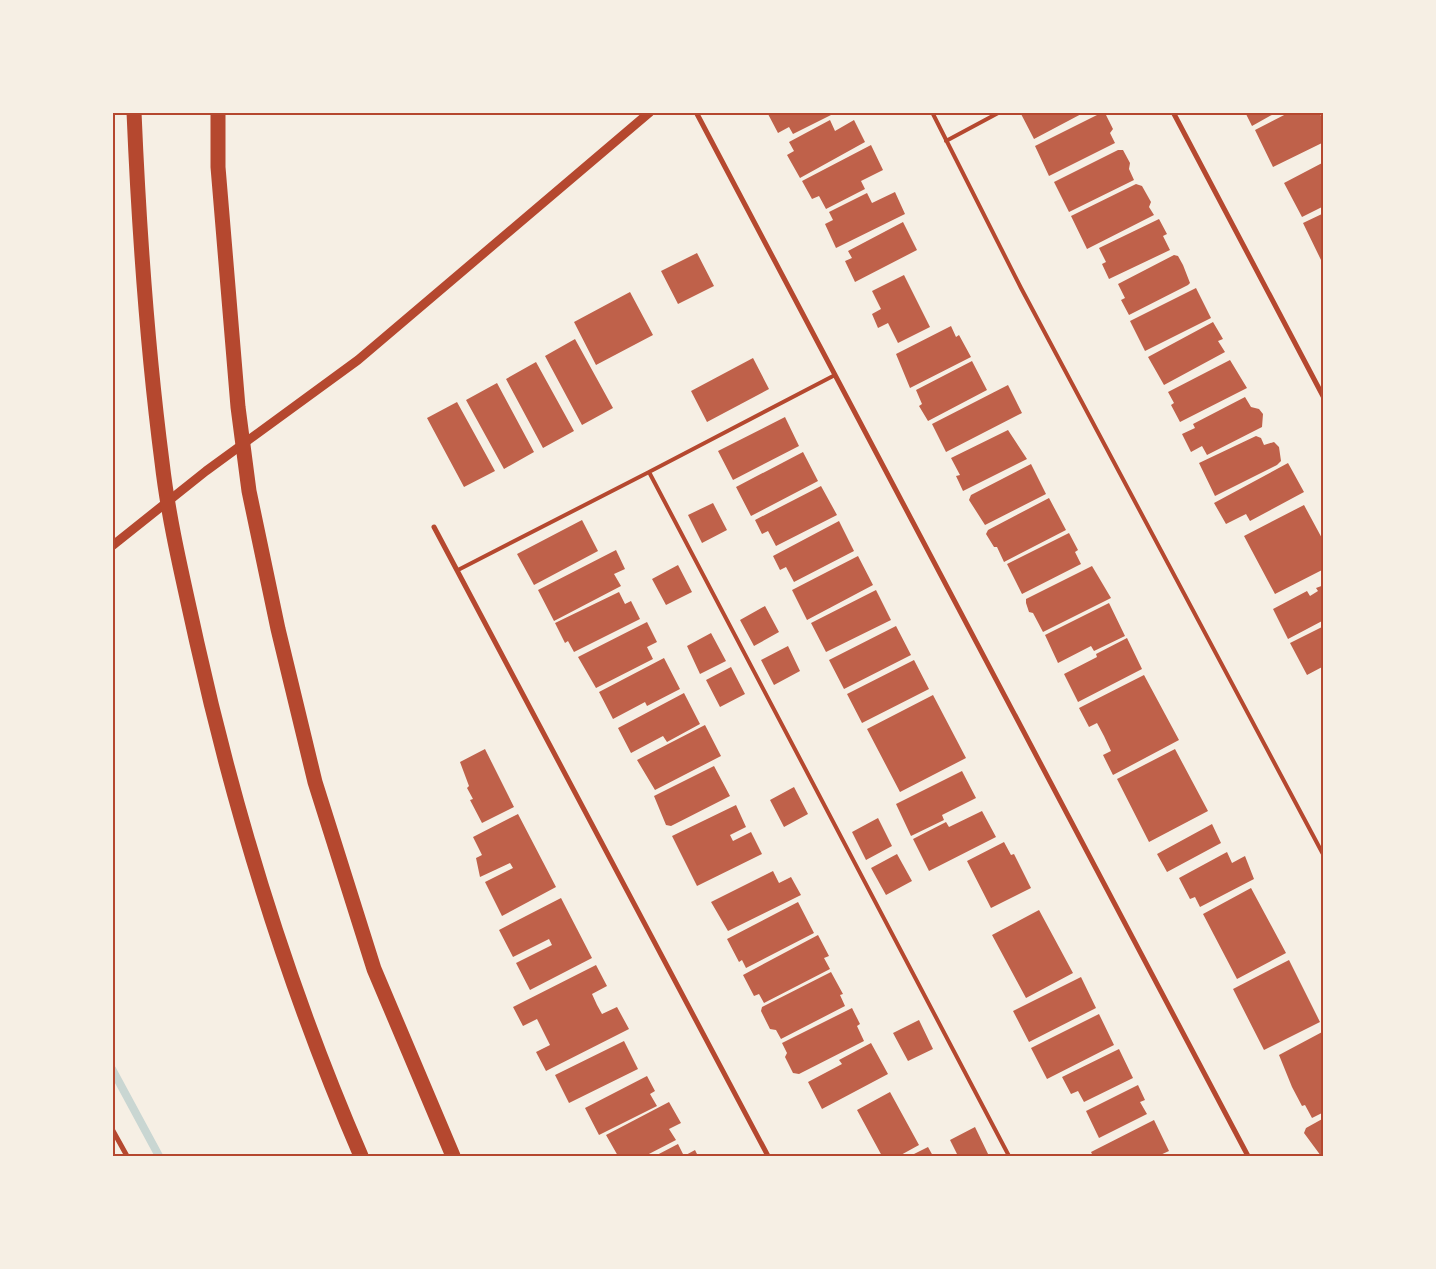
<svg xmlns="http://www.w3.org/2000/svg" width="1436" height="1269" font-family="'Nunito Sans',sans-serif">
	<rect width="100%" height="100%" fill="#f6efe4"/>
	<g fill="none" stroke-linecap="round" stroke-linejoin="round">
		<!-- stream -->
		<path stroke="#c9d6d2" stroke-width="8" d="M 112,1069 L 159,1156"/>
	</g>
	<!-- building -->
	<path fill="#bf614a" d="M 770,112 L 829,112 L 831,115 L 793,134 L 789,127 L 778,133 L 768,114 Z
		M 1020,112 L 1085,112 L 1034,139 Z
		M 1245,112 L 1277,112 L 1252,126 Z
		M 1290,112 L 1319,112 L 1324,122 L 1324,142 L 1273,167 L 1255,130 Z
		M 1101,113 L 1106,115 L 1113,129 L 1110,133 L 1115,143 L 1049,176 L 1035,146 Z
		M 830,120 L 835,131 L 854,120 L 865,142 L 800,178 L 787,155 L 794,151 L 789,142 Z
		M 871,145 L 883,170 L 861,181 L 865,189 L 826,209 L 819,196 L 812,199 L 802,181 Z
		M 1118,150 L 1123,150 L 1130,163 L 1129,169 L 1134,180 L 1069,212 L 1054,182 Z
		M 1324,162 L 1324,206 L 1302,217 L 1284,183 Z
		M 1136,184 L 1142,186 L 1151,202 L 1149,207 L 1154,215 L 1087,249 L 1071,216 Z
		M 895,192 L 905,214 L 836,248 L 825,224 L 833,220 L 829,212 L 867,193 L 872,203 Z
		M 1324,213 L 1324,259 L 1321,260 L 1303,223 Z
		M 1159,219 L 1167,234 L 1163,236 L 1170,250 L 1109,279 L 1102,264 L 1106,262 L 1099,248 Z
		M 903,222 L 917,250 L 855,282 L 845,261 L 852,258 L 848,251 Z
		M 697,253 L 714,286 L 678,304 L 661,271 Z
		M 1174,255 L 1178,256 L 1183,265 L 1190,283 L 1188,285 L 1129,315 L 1121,300 L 1125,298 L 1118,284 Z
		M 904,275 L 930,327 L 898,343 L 888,323 L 878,328 L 872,314 L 881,309 L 872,291 Z
		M 1196,288 L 1211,318 L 1145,351 L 1130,321 Z
		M 630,292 L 653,335 L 596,365 L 574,322 Z
		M 1213,322 L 1223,339 L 1218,341 L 1225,352 L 1164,385 L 1148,357 Z
		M 951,326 L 956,337 L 959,335 L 971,357 L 910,388 L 896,354 Z
		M 575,339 L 613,408 L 582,425 L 545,356 Z
		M 753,358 L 769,389 L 707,422 L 691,391 Z
		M 1230,360 L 1247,388 L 1180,422 L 1171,405 L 1174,403 L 1168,392 Z
		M 972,361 L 987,390 L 928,421 L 919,406 L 922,404 L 916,390 Z
		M 536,362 L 574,431 L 543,448 L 506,379 Z
		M 497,383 L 534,452 L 504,469 L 466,400 Z
		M 1008,385 L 1022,413 L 946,452 L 932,424 Z
		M 1245,397 L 1251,407 L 1259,409 L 1263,414 L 1262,427 L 1207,455 L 1202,446 L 1191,452 L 1182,434 L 1195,428 L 1193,424 Z
		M 457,402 L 495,471 L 464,487 L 427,418 Z
		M 785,417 L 799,446 L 733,480 L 718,451 Z
		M 1008,430 L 1027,459 L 963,491 L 956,476 L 960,475 L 951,458 Z
		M 1256,436 L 1261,438 L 1264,445 L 1274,442 L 1279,447 L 1281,461 L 1277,465 L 1215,496 L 1199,463 Z
		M 803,452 L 818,481 L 751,516 L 736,487 Z
		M 1288,463 L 1304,492 L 1250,521 L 1246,514 L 1226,524 L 1214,503 Z
		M 1031,464 L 1046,494 L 985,525 L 969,500 L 971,495 Z
		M 821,486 L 837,515 L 776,546 L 768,531 L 762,534 L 755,520 Z
		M 1049,498 L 1066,530 L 1004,562 L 997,547 L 994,547 L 986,534 L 988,530 Z
		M 713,503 L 727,530 L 702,543 L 688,515 Z
		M 1304,505 L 1324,542 L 1324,569 L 1275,594 L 1244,536 Z
		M 582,520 L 598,551 L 534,585 L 517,554 Z
		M 839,521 L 854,551 L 794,582 L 786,567 L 780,570 L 773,556 Z
		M 1069,533 L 1078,550 L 1075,552 L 1081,564 L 1022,594 L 1007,564 Z
		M 616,550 L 625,569 L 614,574 L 621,586 L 554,621 L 538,590 Z
		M 858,556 L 873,585 L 807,620 L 792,590 Z
		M 678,565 L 692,592 L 666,605 L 652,579 Z
		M 1092,566 L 1111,598 L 1043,632 L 1033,613 L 1029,612 L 1026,603 L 1026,599 Z
		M 1324,585 L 1324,620 L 1288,639 L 1273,609 L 1307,591 L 1310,596 L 1318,591 L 1316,588 Z
		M 876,590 L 891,620 L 826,652 L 811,623 Z
		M 619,592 L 625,604 L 631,601 L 640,619 L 574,652 L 568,641 L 565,643 L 555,623 Z
		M 1109,603 L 1125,636 L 1094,651 L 1091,646 L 1058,663 L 1045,635 Z
		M 765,606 L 779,632 L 754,646 L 740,620 Z
		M 647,622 L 657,642 L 647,647 L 653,659 L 596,688 L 578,657 Z
		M 896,626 L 911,655 L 844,689 L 829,660 Z
		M 1324,626 L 1324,666 L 1307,675 L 1290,643 Z
		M 711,633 L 726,661 L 700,674 L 687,646 Z
		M 1127,638 L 1142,669 L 1078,702 L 1064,674 L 1097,657 L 1096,654 Z
		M 788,646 L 800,671 L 774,685 L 761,660 Z
		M 664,658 L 680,689 L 647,706 L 645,702 L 613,719 L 599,692 Z
		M 914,660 L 929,689 L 862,723 L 847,694 Z
		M 731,667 L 745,694 L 720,707 L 706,680 Z
		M 1144,675 L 1179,740 L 1113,775 L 1103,755 L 1111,751 L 1104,736 L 1097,723 L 1089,727 L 1079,708 Z
		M 684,693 L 700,724 L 667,742 L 663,736 L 631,753 L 618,728 Z
		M 933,695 L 966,758 L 900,792 L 867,729 Z
		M 705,725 L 721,756 L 655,790 L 637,760 Z
		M 485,749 L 514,807 L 482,823 L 470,800 L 473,799 L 467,788 L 469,786 L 460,762 Z
		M 1175,749 L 1208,811 L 1149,842 L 1117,779 Z
		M 714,766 L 730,796 L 671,826 L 666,825 L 654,796 Z
		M 962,771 L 976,798 L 942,815 L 944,820 L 911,836 L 896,804 Z
		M 794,787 L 808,814 L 784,827 L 770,800 Z
		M 736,805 L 746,827 L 730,835 L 733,841 L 751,832 L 762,854 L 697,886 L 672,836 Z
		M 982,811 L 996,837 L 929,871 L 913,839 L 946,822 L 949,827 Z
		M 518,814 L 556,887 L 502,916 L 485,882 L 513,868 L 510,863 L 480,877 L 476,858 L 482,855 L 473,837 Z
		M 878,818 L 892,846 L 866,860 L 852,832 Z
		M 1212,824 L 1221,843 L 1167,872 L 1157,854 Z
		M 1004,842 L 1011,855 L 1014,854 L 1031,888 L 991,908 L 967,861 Z
		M 1227,852 L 1232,863 L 1245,856 L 1254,879 L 1200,907 L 1195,897 L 1190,899 L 1179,878 Z
		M 897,854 L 912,881 L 886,895 L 871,868 Z
		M 773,871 L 779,883 L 791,877 L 801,895 L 728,931 L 711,902 Z
		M 1251,888 L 1286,953 L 1237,979 L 1203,914 Z
		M 561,898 L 592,958 L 530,990 L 516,963 L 552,945 L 549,939 L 513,957 L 499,930 Z
		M 798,902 L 814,933 L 746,968 L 742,960 L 739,962 L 727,939 Z
		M 1039,910 L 1073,973 L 1026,998 L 992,935 Z
		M 818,935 L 829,956 L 824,958 L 830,969 L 764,1003 L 759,994 L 754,996 L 743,975 Z
		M 1289,960 L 1320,1022 L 1264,1050 L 1233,989 Z
		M 596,965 L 607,986 L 592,994 L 597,1005 L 602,1014 L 617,1007 L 629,1029 L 546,1071 L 536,1052 L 550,1045 L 537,1019 L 523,1026 L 513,1007 Z
		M 831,972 L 843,994 L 840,995 L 845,1006 L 781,1039 L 776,1030 L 770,1029 L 761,1011 L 762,1007 Z
		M 1081,977 L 1096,1008 L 1029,1042 L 1013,1011 Z
		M 852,1008 L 860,1024 L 857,1026 L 864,1041 L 799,1074 L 793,1073 L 785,1057 L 787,1053 L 782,1043 Z
		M 1099,1014 L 1114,1045 L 1047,1079 L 1031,1048 Z
		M 919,1020 L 933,1049 L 908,1061 L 893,1033 Z
		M 1324,1031 L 1324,1112 L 1312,1118 L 1305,1105 L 1302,1106 L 1292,1087 L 1279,1055 Z
		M 624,1041 L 638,1069 L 569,1103 L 555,1075 Z
		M 871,1043 L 888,1074 L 822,1109 L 808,1082 L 842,1064 L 839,1060 Z
		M 1119,1049 L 1133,1078 L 1084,1102 L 1078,1091 L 1071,1094 L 1062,1077 Z
		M 647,1076 L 655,1091 L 650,1094 L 657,1106 L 599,1135 L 585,1108 Z
		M 1138,1085 L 1145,1100 L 1140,1102 L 1147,1114 L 1099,1138 L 1086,1111 Z
		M 890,1092 L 919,1145 L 899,1156 L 882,1156 L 857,1110 Z
		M 669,1102 L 681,1123 L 669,1129 L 676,1140 L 645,1156 L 618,1156 L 606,1135 Z
		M 1324,1118 L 1324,1156 L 1321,1156 L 1304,1133 L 1306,1128 Z
		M 1154,1120 L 1169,1151 L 1158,1156 L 1093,1156 L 1091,1152 Z
		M 975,1127 L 989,1156 L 958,1156 L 950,1140 Z
		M 678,1144 L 684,1156 L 695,1150 L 698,1156 L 655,1156 Z
		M 928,1147 L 933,1156 L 910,1156 Z"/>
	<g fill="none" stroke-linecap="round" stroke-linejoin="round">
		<!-- service -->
		<path stroke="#b5482f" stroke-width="4" d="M 932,112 L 1021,288 L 1324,856
			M 946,141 L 1000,112
			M 649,472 L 835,375
			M 458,570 L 649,472 L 1009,1156"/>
		<!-- minor -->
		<path stroke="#b5482f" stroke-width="5" d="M 696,112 L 1248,1156
			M 1173,112 L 1324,398
			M 434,527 L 768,1156
			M 112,1129 L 127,1156"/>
		<!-- tertiary -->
		<path stroke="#b5482f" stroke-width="9" d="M 112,546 L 206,471 L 358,360 L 650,112"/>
		<!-- motorway -->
		<path stroke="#b5482f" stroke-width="15" d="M 134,112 C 139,230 147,346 162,462 C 169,523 184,583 197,643 C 236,818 290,992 361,1156
			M 218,112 L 218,167 L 238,407 L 249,491 L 278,629 L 315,782 L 374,969 L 453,1156"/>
	</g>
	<!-- border -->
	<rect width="1436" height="1269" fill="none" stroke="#f6efe4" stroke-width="228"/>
	<rect x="114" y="114" width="1208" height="1041" fill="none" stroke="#b5482f" stroke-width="2"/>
</svg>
